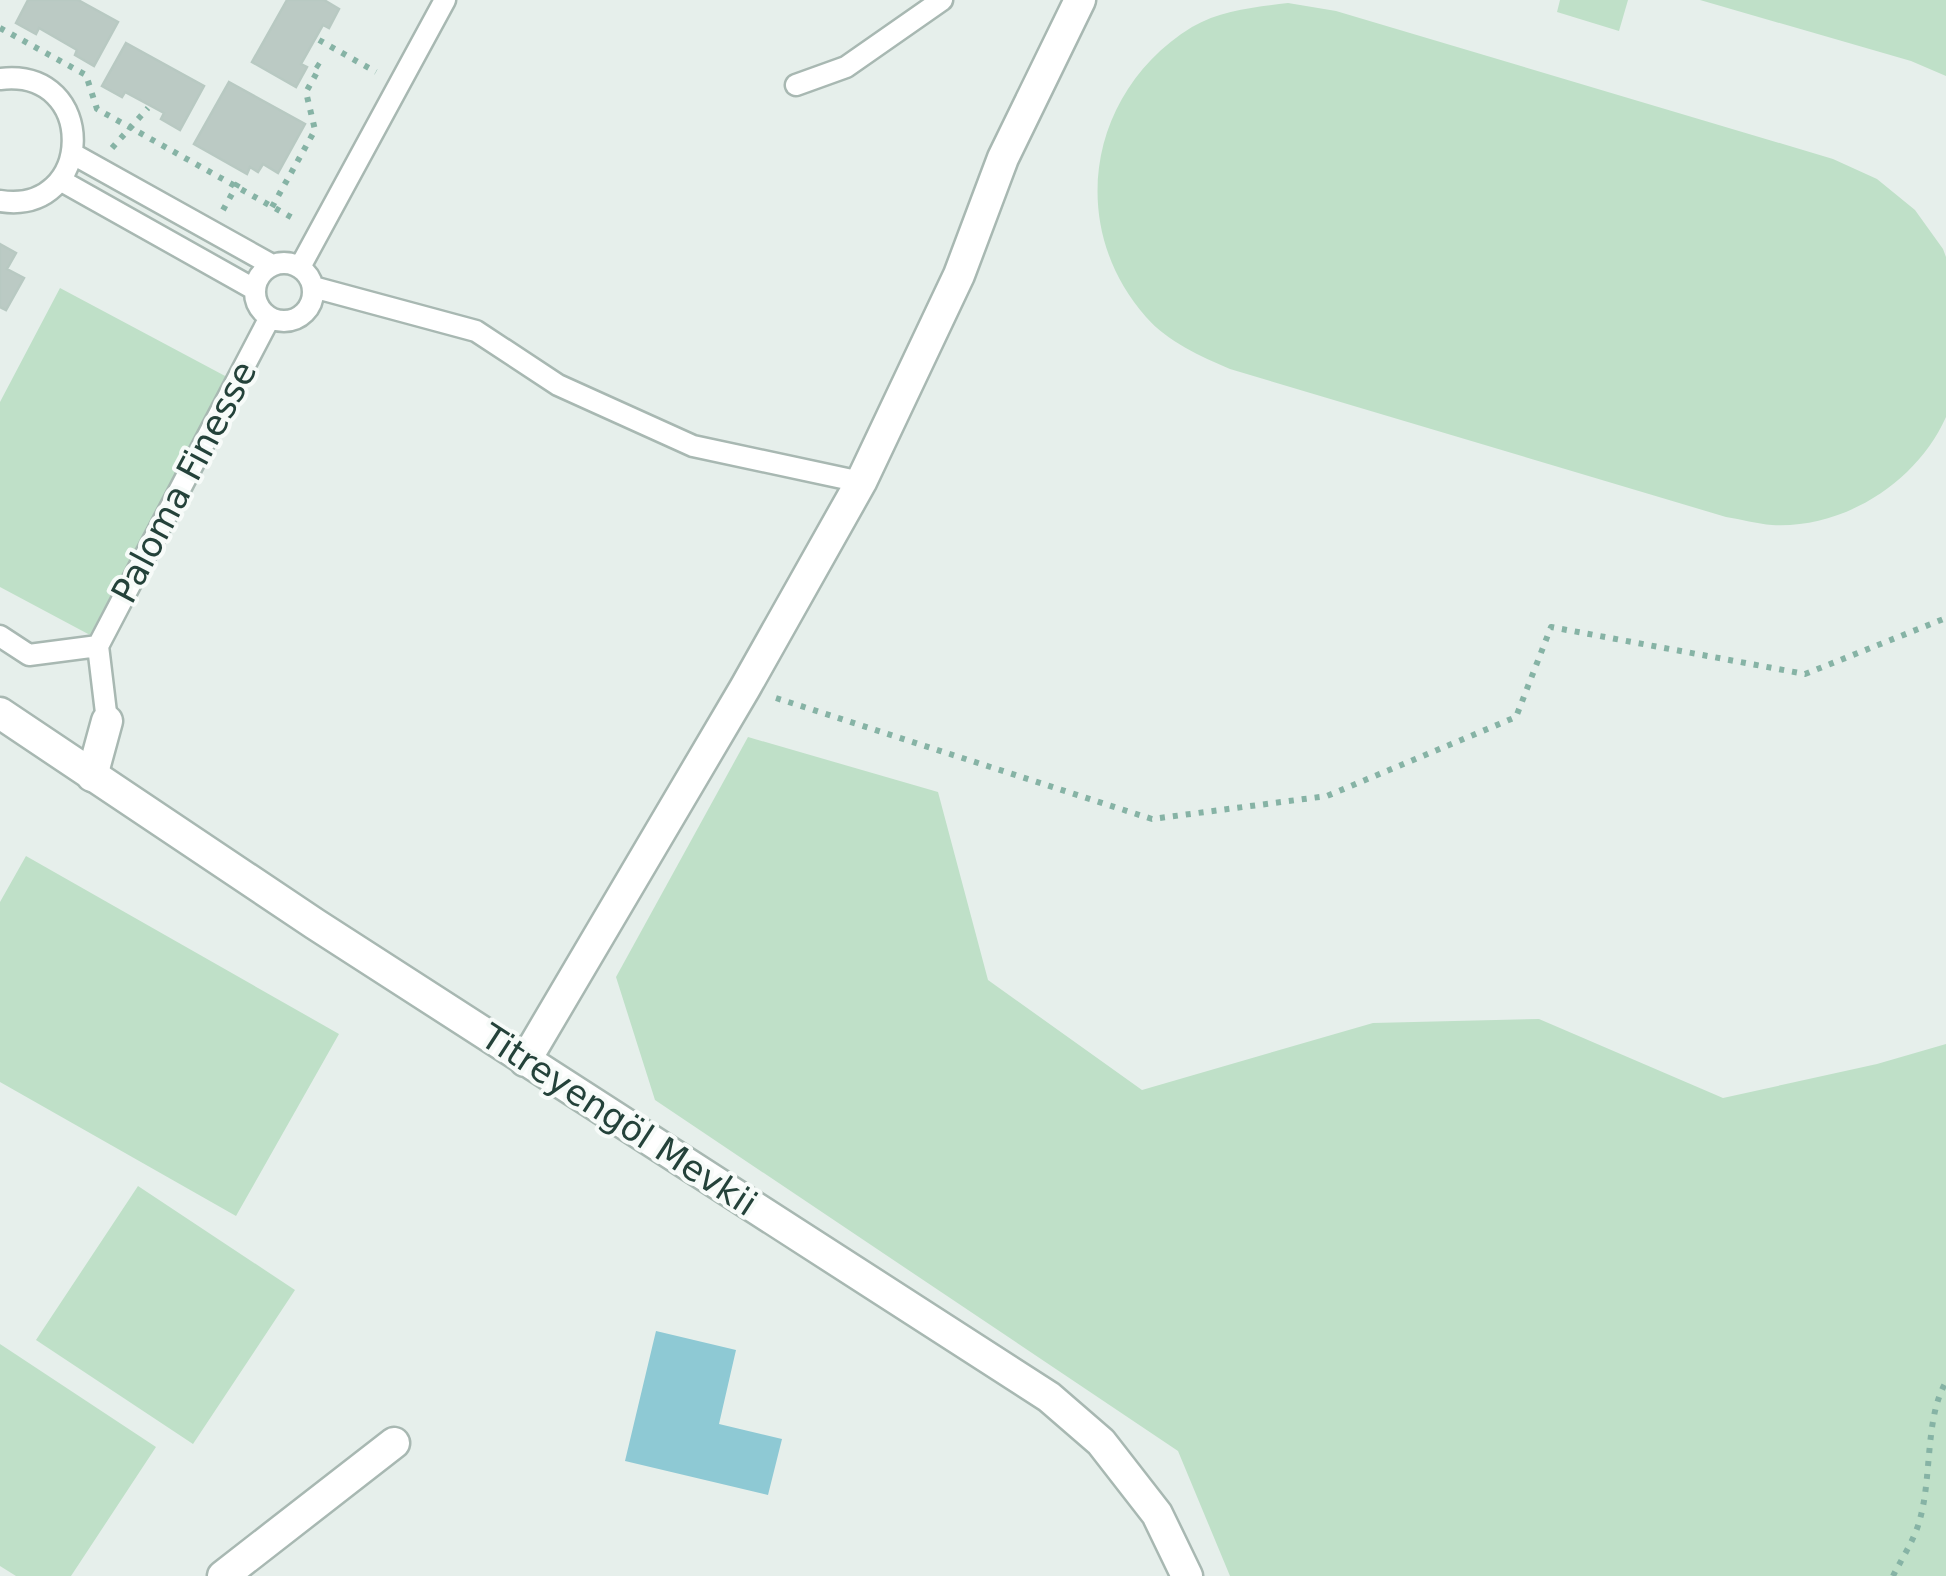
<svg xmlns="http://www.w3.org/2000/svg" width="1946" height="1576" font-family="'DejaVu Sans',sans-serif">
	<rect width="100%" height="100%" fill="#e6efeb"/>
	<!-- green -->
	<path fill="#bfe0c8" d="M 1560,0 L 1628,0 L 1619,31 L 1557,12 Z
		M 1700,0 L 1946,0 L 1946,76 L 1911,61 Z
		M 1288,3 L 1336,11 L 1833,159 L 1877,179 L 1915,210 L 1943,249 L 1946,257 L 1946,417 C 1917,482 1844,529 1772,525 C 1757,524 1741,519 1726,517 L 1230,369 C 1200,356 1168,342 1146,317 C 1065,225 1089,90 1192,27 C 1221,10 1255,7 1288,3 Z
		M 60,288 L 227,377 L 90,635 L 0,587 L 0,402 Z
		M 748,737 L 938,792 L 988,980 L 1142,1090 L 1373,1023 L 1539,1019 L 1723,1098 L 1877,1064 L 1946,1044 L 1946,1576 L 1230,1576 L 1178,1451 L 655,1100 L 616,977 Z
		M 26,856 L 339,1034 L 236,1216 L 0,1082 L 0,902 Z
		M 138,1186 L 295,1290 L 193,1444 L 36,1340 Z
		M 0,1344 L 156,1447 L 71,1576 L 16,1576 L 0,1566 Z"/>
	<!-- water -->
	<path fill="#8ec9d4" d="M 656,1331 L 736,1350 L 719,1424 L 782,1439 L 768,1495 L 625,1461 Z"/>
	<!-- building -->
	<path fill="#bbcac4" stroke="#b8c9c2" stroke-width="2.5" d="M 28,0 L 78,0 L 118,22 L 94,66 L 75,55 L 77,50 L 39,28 L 36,34 L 16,23 Z
		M 287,0 L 324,0 L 339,9 L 329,28 L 323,25 L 301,64 L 307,67 L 296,87 L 252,62 Z
		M 126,43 L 204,86 L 180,130 L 161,119 L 164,113 L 125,92 L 122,97 L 102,86 Z
		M 229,82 L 305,124 L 278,173 L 263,164 L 258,172 L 250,167 L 247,174 L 194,144 Z
		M 0,244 L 16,253 L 7,269 L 24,278 L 6,310 L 0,307 Z"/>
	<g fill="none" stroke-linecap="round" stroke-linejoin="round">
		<defs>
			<path id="service" d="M 0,79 C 99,67 95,216 0,201
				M 796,85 L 846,67 L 942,0
				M 73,154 L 272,265
				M 60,180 L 254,289
				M255 292a29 29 0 1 1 58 0a29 29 0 1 1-58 0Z
				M 300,267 L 445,0
				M 313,287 L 476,331 L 558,385 L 693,446 L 861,482
				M 0,636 L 29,655 L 98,646
				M 107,721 L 98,646 L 269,319"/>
			<path id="minor" d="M 92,776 L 107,721
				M 223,1576 L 394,1443"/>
			<path id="tertiary" d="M 0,713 L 315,924 L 1049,1397 L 1101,1442 L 1157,1514 L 1187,1576
				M 525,1061 L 745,688 L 861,482 L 959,275 L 1003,158 L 1080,0"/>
		</defs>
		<!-- service casing -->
		<use href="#service" stroke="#a8b8b2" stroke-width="25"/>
		<!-- minor casing -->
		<use href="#minor" stroke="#a8b8b2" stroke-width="35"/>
		<!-- tertiary casing -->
		<use href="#tertiary" stroke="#a8b8b2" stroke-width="35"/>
		<!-- path -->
		<path stroke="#86b3a5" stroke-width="6" stroke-dasharray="5 8" stroke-linecap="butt" d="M 0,28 L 86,75 L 97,109 L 298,221
			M 319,40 L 376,72
			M 112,148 L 148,108
			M 272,207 L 315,130 L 306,92 L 320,67 L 309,60
			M 223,210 L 242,176
			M 776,698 L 1152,819 L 1327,796 L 1516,717 L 1551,627 L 1805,674 L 1946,618
			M 1893,1576 C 1902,1558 1915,1539 1920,1519 C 1932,1477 1925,1417 1946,1382"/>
		<!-- service -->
		<use href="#service" stroke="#fff" stroke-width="20"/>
		<!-- minor -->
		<use href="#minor" stroke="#fff" stroke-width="30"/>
		<!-- tertiary -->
		<use href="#tertiary" stroke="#fff" stroke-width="30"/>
	</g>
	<g text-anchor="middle" stroke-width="8" stroke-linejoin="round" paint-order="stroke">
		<!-- street labels -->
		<g font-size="35" fill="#24423a" stroke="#f7fbf9">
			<text transform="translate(184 482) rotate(-62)" y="12">Paloma Finesse</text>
			<text transform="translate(619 1120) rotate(33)" y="12">Titreyengöl Mevkii</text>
		</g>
	</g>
</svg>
